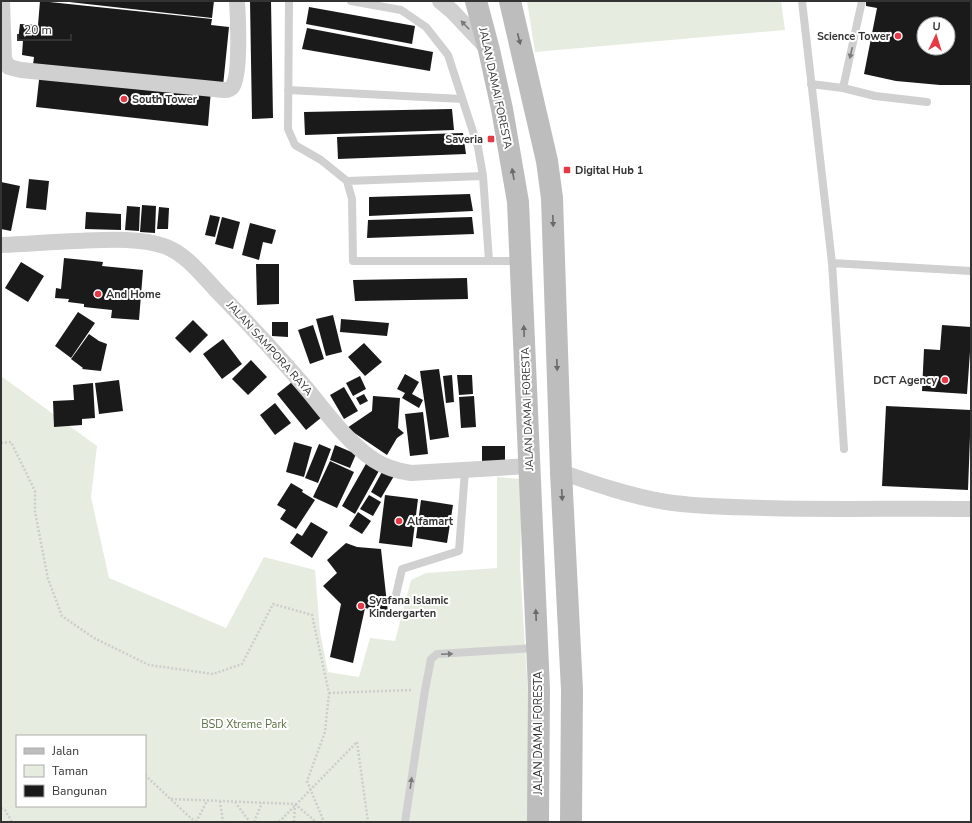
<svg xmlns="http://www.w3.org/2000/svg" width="972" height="823" font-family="'Nunito Sans',sans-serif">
	<rect width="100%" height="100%" fill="#fff"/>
	<!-- green -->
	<path fill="#e6ecdf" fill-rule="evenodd" d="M 527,1 L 781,1 L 785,30 L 535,52 Z
		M 1,376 L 97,446 L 91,497 L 109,578 L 226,628 L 264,557 L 315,570 L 320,632 L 328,672 L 359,677 L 370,638 L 395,641 L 411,580 L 426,573 L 497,568 L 497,477 L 522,479 L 520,567 L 534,789 L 530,822 L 1,822 ZM 17,736 L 145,736 L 145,806 L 17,806 Z"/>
	<!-- building -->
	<path fill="#1a1a1a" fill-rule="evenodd" d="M 40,1 L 212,19 L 211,25 L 229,27 L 223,86 L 33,65 L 34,57 L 22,55 L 23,40 L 18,40 L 20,24 L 38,25 Z
		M 69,1 L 214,1 L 212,18 L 69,2 Z
		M 250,1 L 271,1 L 273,118 L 252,119 Z
		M 866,1 L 971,1 L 971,85 L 940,85 L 896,81 L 864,74 L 877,8 L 866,6 ZM 924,24 L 948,24 L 948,48 L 924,48 Z
		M 309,7 L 415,26 L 412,44 L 306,24 Z
		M 307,28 L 433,52 L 430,71 L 302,49 Z
		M 40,71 L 211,90 L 208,126 L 36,107 Z
		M 452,109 L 454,130 L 305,135 L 304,112 Z
		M 463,133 L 466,154 L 338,159 L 337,137 Z
		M 29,179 L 49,181 L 46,210 L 26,208 Z
		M 1,182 L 20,186 L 11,231 L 1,229 Z
		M 470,194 L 473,211 L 369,216 L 369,197 Z
		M 142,205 L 156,206 L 155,233 L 140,232 Z
		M 127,206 L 140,207 L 139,231 L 125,230 Z
		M 159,207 L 169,208 L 168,229 L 157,229 Z
		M 86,212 L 121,214 L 121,230 L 85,229 Z
		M 210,215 L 220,217 L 215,237 L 205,235 Z
		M 222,217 L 240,222 L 233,249 L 215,244 Z
		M 472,217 L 474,234 L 367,238 L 368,220 Z
		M 250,223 L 276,230 L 272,244 L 263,242 L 259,260 L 242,255 Z
		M 64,258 L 103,262 L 102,266 L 143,270 L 139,320 L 111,318 L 112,310 L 84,307 L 84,304 L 68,302 L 69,299 L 55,298 L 56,288 L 61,289 Z
		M 21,262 L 44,276 L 28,302 L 5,288 Z
		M 256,264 L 279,264 L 279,304 L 257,305 Z
		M 467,278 L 468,299 L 355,301 L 353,280 Z
		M 78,312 L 95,323 L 71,358 L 55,346 Z
		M 333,315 L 342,352 L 326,356 L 316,319 Z
		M 341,319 L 389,323 L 387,336 L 340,332 Z
		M 193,320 L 208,335 L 190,353 L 175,338 Z
		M 272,322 L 288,322 L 288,337 L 272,336 Z
		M 313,325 L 324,359 L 310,364 L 298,330 Z
		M 942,325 L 971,327 L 971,352 L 970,352 L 967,394 L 922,391 L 924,349 L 940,350 Z
		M 89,334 L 99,341 L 107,344 L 101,371 L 82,369 L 83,368 L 71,359 Z
		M 223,339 L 242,364 L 222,379 L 203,354 Z
		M 364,343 L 382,362 L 365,376 L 348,357 Z
		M 251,360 L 267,377 L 248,395 L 232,379 Z
		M 439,369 L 449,437 L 430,440 L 420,371 Z
		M 405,374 L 419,382 L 412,394 L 423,400 L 419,408 L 402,398 L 405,393 L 397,389 Z
		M 452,375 L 454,402 L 446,403 L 443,376 Z
		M 457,375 L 472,375 L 473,394 L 459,395 Z
		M 360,376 L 366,389 L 353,396 L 346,383 Z
		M 119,380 L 123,411 L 99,414 L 95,383 Z
		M 292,382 L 322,417 L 306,430 L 277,394 Z
		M 93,383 L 95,418 L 82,419 L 82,425 L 54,427 L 53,401 L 74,400 L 73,385 Z
		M 344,387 L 358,411 L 344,419 L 330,395 Z
		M 364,394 L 368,401 L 360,405 L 356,398 Z
		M 373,396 L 400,398 L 398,428 L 404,433 L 397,438 L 387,455 L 347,428 L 372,411 Z
		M 474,396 L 476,427 L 461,428 L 459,397 Z
		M 275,403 L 291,423 L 275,435 L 260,415 Z
		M 886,406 L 971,410 L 968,490 L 882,486 Z
		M 423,412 L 428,454 L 410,456 L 405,414 Z
		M 294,442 L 312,447 L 304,477 L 286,472 Z
		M 319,444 L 331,449 L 318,483 L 305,478 Z
		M 335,445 L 356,454 L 350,468 L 330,460 Z
		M 482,446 L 505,446 L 505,462 L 482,463 Z
		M 330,461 L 354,472 L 337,508 L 313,497 Z
		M 367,462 L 380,469 L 355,514 L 342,506 Z
		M 383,470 L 394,476 L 381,498 L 371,492 Z
		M 291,483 L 303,490 L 302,492 L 315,500 L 296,529 L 280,519 L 286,510 L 277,505 Z
		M 369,495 L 381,502 L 373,516 L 360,509 Z
		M 385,495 L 418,499 L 412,547 L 379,543 Z
		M 421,500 L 453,505 L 447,543 L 416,538 Z
		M 358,512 L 371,521 L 362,534 L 349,526 Z
		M 311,522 L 328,532 L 312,558 L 290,543 L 297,533 L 302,536 Z
		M 346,543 L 357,547 L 381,549 L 388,613 L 365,608 L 353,663 L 330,657 L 341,604 L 323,586 L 337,573 L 327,560 Z"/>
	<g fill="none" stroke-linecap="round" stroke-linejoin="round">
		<!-- path -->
		<path stroke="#cdcdcd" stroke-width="2.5" stroke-dasharray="2 2" stroke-linecap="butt" d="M 1,443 L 11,442 L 35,491 L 35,512 L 48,579 L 62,616 L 94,638 L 149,665 L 213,674 L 242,664 L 273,604 L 312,615 L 329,693 L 325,732 L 307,781 L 324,822
			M 329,693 L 412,690
			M 357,742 L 368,822
			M 145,775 L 195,822
			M 171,799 L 295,804 L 316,822
			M 220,801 L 223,822
			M 235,802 L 250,822
			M 1,808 L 5,810 L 12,822
			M 196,822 L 207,801
			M 254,822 L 262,803
			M 279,822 L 357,742
			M 294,822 L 295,805"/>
		<!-- lane -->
		<path stroke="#d0d0d0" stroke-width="8" d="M 289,1 L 288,129 L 295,145 L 321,160 L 347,181 L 352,199 L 353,261 L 520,261
			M 351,1 L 401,10 L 426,27 L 448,55 L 478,147 L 483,176 L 489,261
			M 802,1 L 832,263 L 844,449
			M 811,84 L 843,88 L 862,1
			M 843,88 L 875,96 L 927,102
			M 288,90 L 462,99
			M 347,181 L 483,176
			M 832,263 L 971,271
			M 395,599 L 402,569 L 459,551 L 465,470
			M 405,822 L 425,690 L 431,659 L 437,654 L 535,648"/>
		<!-- street -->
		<path stroke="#d0d0d0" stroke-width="16" d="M 2,1 L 4,60 L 9,67 L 21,70 L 224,90 C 227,90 230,90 232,87 C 241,77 238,16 237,1
			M 440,1 L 452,11 L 488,49
			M 1,245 C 26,244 51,242 76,241 C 103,240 138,237 164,246 C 185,253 201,274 216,290 C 247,322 277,354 306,388 C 327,413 347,442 374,460 C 386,468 398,471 411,473 L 530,466
			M 561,472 C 595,484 630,496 666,502 C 698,507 732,507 765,508 C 834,510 902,508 971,509"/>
		<!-- secondary -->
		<path stroke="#bdbdbd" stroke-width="22" d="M 476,1 L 489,50 L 502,109 L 518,202 L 539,690 L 538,822
			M 510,1 L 547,161 L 552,198 L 561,472 L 572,690 L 571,822"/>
	</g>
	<!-- one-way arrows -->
	<defs><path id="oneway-solid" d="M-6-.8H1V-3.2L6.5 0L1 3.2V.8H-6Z"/></defs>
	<g fill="#7a7a7a">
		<use href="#oneway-solid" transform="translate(465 25) rotate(-134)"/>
		<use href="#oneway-solid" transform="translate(851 53) rotate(103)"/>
		<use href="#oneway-solid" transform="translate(447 654) rotate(-3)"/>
		<use href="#oneway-solid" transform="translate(411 783) rotate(-82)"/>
	</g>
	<g fill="#6a6a6a">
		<use href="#oneway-solid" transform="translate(519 39) rotate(76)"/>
		<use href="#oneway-solid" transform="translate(513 174) rotate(-100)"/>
		<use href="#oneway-solid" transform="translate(553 221) rotate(88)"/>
		<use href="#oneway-solid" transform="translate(524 331) rotate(-92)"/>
		<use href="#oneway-solid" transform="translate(557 365) rotate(88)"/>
		<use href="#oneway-solid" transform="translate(562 495) rotate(87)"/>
		<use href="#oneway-solid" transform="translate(536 615) rotate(-92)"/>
	</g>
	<!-- markers -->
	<g fill="#e63946" stroke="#fff" stroke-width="1.5">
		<circle cx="898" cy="36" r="4"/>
		<circle cx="124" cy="99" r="4"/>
		<rect x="487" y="135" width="8" height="8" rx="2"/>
		<rect x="563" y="166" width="8" height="8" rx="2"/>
		<circle cx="98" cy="294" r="4"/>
		<circle cx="945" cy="380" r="4"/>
		<circle cx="399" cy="521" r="4"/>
		<circle cx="361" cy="606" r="4"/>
	</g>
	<g text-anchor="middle" stroke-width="4" stroke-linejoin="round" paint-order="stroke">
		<!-- poi labels -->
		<g font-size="11" font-weight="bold" fill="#333" stroke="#fff" text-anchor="start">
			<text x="890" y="40" text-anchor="end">Science Tower</text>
			<text x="132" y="103">South Tower</text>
			<text x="483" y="143" text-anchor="end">Saveria</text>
			<text x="575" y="174">Digital Hub 1</text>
			<text x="106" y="298">And Home</text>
			<text x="937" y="384" text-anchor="end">DCT Agency</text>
			<text x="407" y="525">Alfamart</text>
			<text x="369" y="604">Syafana Islamic<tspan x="369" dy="13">Kindergarten</tspan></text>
		</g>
		<!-- street labels -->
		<g font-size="11" fill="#333" stroke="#fff">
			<text transform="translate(496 88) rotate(78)" y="4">JALAN DAMAI FORESTA</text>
			<text transform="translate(270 348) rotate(48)" y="4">JALAN SAMPORA RAYA</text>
			<text transform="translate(527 409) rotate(-92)" y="4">JALAN DAMAI FORESTA</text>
			<text transform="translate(538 733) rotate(-90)" y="4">JALAN DAMAI FORESTA</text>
		</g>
		<!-- park labels -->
		<g font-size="11" fill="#56703f" stroke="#fff">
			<text x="244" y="728">BSD Xtreme Park</text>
		</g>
	</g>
	<!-- border -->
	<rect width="972" height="823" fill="none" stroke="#333333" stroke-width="4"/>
	<!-- legend -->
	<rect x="16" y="735" width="130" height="72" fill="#ffffff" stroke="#adadad"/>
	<rect x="24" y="748" width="20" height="6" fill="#bdbdbd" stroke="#adadad"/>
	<text x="52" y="755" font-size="12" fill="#333333">Jalan</text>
	<rect x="24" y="765" width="20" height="12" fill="#e6ecdf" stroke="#adadad"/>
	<text x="52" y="775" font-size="12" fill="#333333">Taman</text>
	<rect x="24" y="785" width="20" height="12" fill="#1a1a1a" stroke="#adadad"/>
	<text x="52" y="795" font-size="12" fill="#333333">Bangunan</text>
	<!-- north arrow -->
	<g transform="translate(936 36) rotate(4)"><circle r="19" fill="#ffffff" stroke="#adadad"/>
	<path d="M0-3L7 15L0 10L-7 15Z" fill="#e63946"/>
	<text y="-6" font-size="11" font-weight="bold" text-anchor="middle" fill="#333333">U</text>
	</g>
	<!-- scale -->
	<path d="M18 34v6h53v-6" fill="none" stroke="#333333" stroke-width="2"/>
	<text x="24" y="34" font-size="12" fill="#333333" stroke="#ffffff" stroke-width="3" paint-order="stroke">20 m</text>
</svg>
